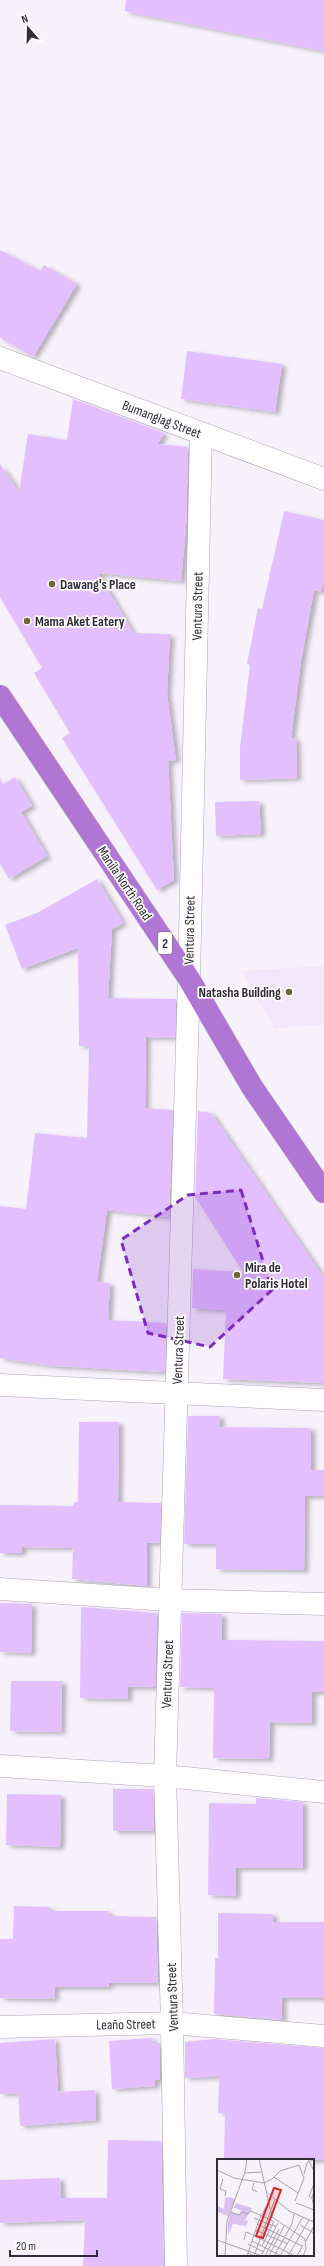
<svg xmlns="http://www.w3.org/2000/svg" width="324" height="2266" font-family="'Sofia Sans Condensed',sans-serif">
	<defs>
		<filter id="shadow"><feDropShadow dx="4.5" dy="2.5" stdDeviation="2" flood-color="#0004"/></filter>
	</defs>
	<rect width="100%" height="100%" fill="#f7f1fc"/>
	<!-- built -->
	<path fill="#f1e6fa" d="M 324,966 L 324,1025 L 274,1028 L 242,971 Z"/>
	<!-- building -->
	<path fill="#e4bfff" filter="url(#shadow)" d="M 126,0 L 324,0 L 324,51 L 125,11 Z
		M 0,250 L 40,271 L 44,265 L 77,284 L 33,357 L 0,338 Z
		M 187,351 L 282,364 L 275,412 L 181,399 Z
		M 73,399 L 164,433 L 158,444 L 188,447 L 186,526 L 181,581 L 98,573 L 133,633 L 170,634 L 167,694 L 176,760 L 168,761 L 174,880 L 157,890 L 62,738 L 70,733 L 34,673 L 42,668 L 0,597 L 0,464 L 19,492 L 28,434 L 67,440 Z
		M 284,511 L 324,520 L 324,579 L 321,592 L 314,590 L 301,661 L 291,738 L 296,738 L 297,778 L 240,780 L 240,747 L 250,665 L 247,664 L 258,608 L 262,609 Z
		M 15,777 L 32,806 L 21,812 L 47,856 L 9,879 L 0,864 L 0,778 L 3,784 Z
		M 259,801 L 261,834 L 216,836 L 215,802 Z
		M 97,879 L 123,923 L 112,929 L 108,998 L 176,999 L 175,1038 L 146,1037 L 145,1108 L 173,1110 L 169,1217 L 107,1210 L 97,1282 L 110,1283 L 108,1320 L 166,1323 L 165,1372 L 54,1366 L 0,1358 L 0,1206 L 26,1209 L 35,1133 L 87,1138 L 89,1046 L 79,1046 L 78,948 L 22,969 L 5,925 L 39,912 Z
		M 198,1111 L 211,1113 L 324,1278 L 324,1383 L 223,1379 L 226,1310 L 192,1308 L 193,1269 L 243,1272 L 195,1197 Z
		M 188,1416 L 220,1416 L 220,1427 L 311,1428 L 311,1470 L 324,1470 L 324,1496 L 305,1496 L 304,1570 L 216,1569 L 216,1544 L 184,1544 Z
		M 79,1422 L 119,1422 L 118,1502 L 161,1503 L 160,1543 L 147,1543 L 147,1586 L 72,1579 L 73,1548 L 22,1547 L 22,1553 L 0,1553 L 0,1505 L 73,1506 L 74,1502 L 78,1502 Z
		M 0,1603 L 32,1604 L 31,1653 L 0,1652 Z
		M 81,1607 L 157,1613 L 155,1687 L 128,1687 L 128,1699 L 80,1698 Z
		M 182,1613 L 222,1614 L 222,1640 L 324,1641 L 324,1692 L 312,1692 L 312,1723 L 270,1722 L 269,1759 L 213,1758 L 214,1688 L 180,1687 Z
		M 11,1681 L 62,1681 L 61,1732 L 10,1731 Z
		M 113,1789 L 153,1789 L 154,1831 L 113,1831 Z
		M 7,1794 L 61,1795 L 60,1847 L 6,1845 Z
		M 256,1798 L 303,1802 L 303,1868 L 236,1868 L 236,1896 L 208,1895 L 209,1803 L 256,1804 Z
		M 14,1906 L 50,1907 L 50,1911 L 109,1911 L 109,1916 L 156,1917 L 158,1983 L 109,1983 L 109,1987 L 55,1987 L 54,1999 L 0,1998 L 0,1939 L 13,1939 Z
		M 218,1913 L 273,1914 L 273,1922 L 324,1922 L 324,1998 L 282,1998 L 282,2020 L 214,2014 L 215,1958 L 218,1958 Z
		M 152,2038 L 153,2044 L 160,2043 L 160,2080 L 155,2080 L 155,2086 L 112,2089 L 109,2041 Z
		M 55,2039 L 58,2092 L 95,2090 L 96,2120 L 20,2126 L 18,2093 L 0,2094 L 0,2043 Z
		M 214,2039 L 324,2048 L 324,2160 L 224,2160 L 225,2113 L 218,2113 L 219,2076 L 185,2078 L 185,2042 Z
		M 108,2140 L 161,2141 L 164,2266 L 83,2266 L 85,2220 L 0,2223 L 0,2180 L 60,2178 L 61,2198 L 107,2198 Z"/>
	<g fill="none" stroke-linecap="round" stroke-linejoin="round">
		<defs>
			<path id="minor" d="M 0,358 L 324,479
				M 0,1385 L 324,1400
				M 0,1589 L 169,1600 L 324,1604
				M 0,1766 L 165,1776 L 324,1792
				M 0,2027 L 172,2023 L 324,2036
				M 176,2266 L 172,2023 L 165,1776 L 189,979 L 201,433"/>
			<path id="highway" d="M 0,696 L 189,979 L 252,1087 L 324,1192"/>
		</defs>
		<!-- minor casing -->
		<use href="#minor" stroke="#b1a2bc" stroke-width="23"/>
		<!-- highway casing -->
		<use href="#highway" stroke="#d2d0d3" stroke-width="23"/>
		<!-- minor -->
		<use href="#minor" stroke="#fff" stroke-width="22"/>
		<!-- highway -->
		<use href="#highway" stroke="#af77d3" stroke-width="22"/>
	</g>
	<!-- marked area -->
	<path fill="#7b2cbf" fill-opacity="0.2" stroke="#7b2cbf" stroke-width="3" stroke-dasharray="8 5" stroke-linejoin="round" d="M 241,1190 L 272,1290 L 210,1347 L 148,1333 L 121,1240 L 188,1195 Z"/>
	<!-- markers -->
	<g fill="#6f6734" stroke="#fff" stroke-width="1.5">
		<circle cx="52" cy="584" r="4"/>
		<circle cx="27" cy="621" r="4"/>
		<circle cx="289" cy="992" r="4"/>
		<circle cx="237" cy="1275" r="4"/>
	</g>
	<g text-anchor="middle" stroke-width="3.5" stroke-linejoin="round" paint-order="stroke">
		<!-- shield labels -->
		<rect fill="#fff" stroke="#6f6b72" stroke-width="1" x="158" y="932" width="14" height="22" rx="3"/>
		<g font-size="13" font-weight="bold" fill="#312b36">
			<text x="165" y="948">2</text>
		</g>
		<!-- street labels -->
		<g font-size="14" fill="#312b36" stroke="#fff">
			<text transform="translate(162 419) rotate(21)" y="5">Bumanglag Street</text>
			<text transform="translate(197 606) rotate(-89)" y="5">Ventura Street</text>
			<text transform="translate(125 883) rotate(56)" y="5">Manila North Road</text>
			<text transform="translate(189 930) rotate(-89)" y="5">Ventura Street</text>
			<text transform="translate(178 1350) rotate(-88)" y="5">Ventura Street</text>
			<text transform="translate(167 1674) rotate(-88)" y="5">Ventura Street</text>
			<text transform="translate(172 1997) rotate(-92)" y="5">Ventura Street</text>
			<text transform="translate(126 2024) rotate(-1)" y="5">Leaño Street</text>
		</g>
		<!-- poi labels -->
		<g font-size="14" font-weight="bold" fill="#312b36" stroke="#fff" text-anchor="start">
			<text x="60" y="589">Dawang's Place</text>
			<text x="35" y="626">Mama Aket Eatery</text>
			<text x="281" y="997" text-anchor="end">Natasha Building</text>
			<text x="245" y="1272">Mira de<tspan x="245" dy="16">Polaris Hotel</tspan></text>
		</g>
	</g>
	<!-- overview -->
	<g transform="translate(217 2159)">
		<rect width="97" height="97" fill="#f7f1fc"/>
		<path d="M 13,38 L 18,40 L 11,57 L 1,53 L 0,56 L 0,47 L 7,50 L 8,39 ZM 19,44 L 35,49 L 28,61 L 31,62 L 29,67 L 16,65 L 11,76 L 11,63 L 14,53 L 22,56 L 24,52 L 17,48 Z" fill="#dbc2ee"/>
		<path fill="none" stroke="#a8a2ad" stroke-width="1" d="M 42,0 L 55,58 L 88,80 L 89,90 L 86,97M 91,0 L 97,12M 0,11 L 17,19 L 47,24 L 55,20 L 63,12 L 82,6 L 87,19 L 78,42M 28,14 L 44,13M 87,15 L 90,4 L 97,0M 57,18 L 81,34M 6,20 L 3,30 L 9,32 L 8,37M 37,24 L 35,30 L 40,33M 97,32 L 95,39 L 97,48M 51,34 L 72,52 L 97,63M 95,39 L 92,37 L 97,25M 79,44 L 97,51M 14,53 L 22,56 L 25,53 L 31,55 L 34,52 L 56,62M 37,59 L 59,68M 40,65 L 85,87M 83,66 L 97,74M 38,71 L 71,85M 0,81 L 45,97M 27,81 L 29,73 L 32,74 L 78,97M 35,82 L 64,97M 89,82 L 97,67M 31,85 L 47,93M 45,87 L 57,62M 31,94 L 37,97 L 58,40M 8,97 L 10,62 L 28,13 L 30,0M 30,97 L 42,61 L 51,44M 44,97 L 61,64M 48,97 L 62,70M 52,97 L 67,67M 57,97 L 75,65 L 77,55M 63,97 L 86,58M 71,97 L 92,61M 80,97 L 86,86"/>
		<path fill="#d62828" fill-opacity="0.15" stroke="#d62828" stroke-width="2" d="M 57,29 L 64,31 L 46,79 L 39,77 Z"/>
		<rect width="97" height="97" fill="none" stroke="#312b36" stroke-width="2"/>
	</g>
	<!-- north arrow -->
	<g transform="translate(28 28) rotate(340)" stroke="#ffffff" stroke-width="3" paint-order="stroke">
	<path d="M0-3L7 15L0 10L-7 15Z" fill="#312b36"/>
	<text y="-6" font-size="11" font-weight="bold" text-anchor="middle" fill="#312b36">N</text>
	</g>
	<!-- scale -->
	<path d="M10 2250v6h87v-6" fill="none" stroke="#312b36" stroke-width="2"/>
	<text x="16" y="2250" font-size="12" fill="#312b36" stroke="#ffffff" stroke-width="3" paint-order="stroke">20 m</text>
</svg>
